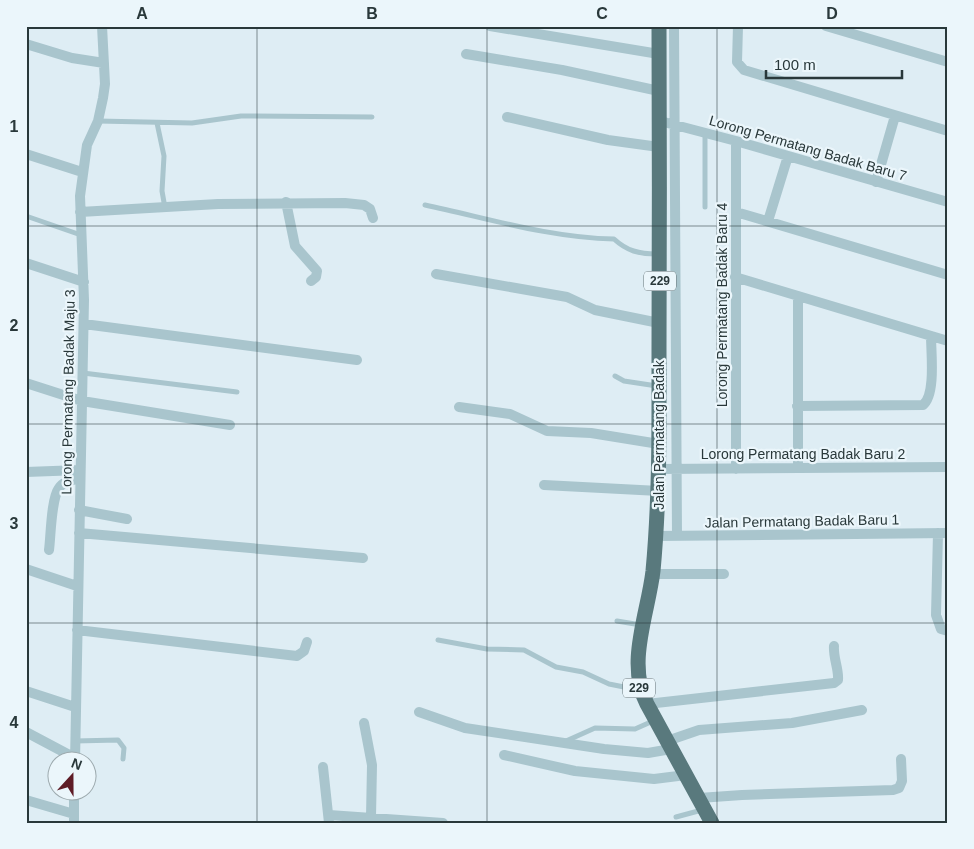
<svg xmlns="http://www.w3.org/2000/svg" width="974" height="849" font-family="Helvetica,sans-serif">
	<rect width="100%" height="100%" fill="#deedf4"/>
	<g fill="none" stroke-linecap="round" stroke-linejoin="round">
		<!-- lane -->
		<path stroke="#a9c5cd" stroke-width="5" d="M 98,121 L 192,123 L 241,116 L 372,117
			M 157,123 L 164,156 L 162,191 L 165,208
			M 425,205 C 487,218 550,238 614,239 C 627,251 639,254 657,254
			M 705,207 L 705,133
			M 26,216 L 81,235
			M 83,373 L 237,392
			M 615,376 L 624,381 L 657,386
			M 617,621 L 641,625
			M 438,640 L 487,649 L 524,650 L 556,667 L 583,672 L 609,684 L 639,690
			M 75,741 L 118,740 L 124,748 L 123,759
			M 566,741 L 595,728 L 635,729 L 653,721
			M 676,817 L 702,810"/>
		<!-- street -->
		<path stroke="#a9c5cd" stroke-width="10" d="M 490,26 L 659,54
			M 674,26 L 677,536
			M 738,26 L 737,62 L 744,70 L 948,131
			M 826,26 L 948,62
			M 26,44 L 72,58 L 104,63
			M 466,54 L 562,70 L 659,91
			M 507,117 L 608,140 L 659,147
			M 660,121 L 736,141 L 948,202
			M 26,154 L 82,172
			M 876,182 L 895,116
			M 286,202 L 295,246 L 317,271 L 316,277 L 311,281
			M 80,212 L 218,204 L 345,203 L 364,205 L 370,209 L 373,218
			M 736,212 L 948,275
			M 768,221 L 788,156
			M 26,263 L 84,282
			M 436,274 L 567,297 L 595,310 L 659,323
			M 735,277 L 948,341
			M 84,324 L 357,360
			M 26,383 L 82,401 L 230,425
			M 797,406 L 923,405 C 936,395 931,352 931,336
			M 459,407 L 510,414 L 547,431 L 591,433 L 659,444
			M 798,468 L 798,296
			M 659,469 L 948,467
			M 736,469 L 736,141
			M 26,472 L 80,470
			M 544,485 L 659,491
			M 79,510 L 127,519
			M 79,533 L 363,558
			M 938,533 L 936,615 L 941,629 L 948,631
			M 656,536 L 948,533
			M 49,550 C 51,535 51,499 59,488 C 63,481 73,480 80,478
			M 26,569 L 77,586
			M 653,574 L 724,574
			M 77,630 L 297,656 L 304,651 L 307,642
			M 26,691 L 75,707
			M 647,704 L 834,683 L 838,680 C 839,669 833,658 834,646
			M 419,712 L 465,728 L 604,749 L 648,753 L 671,749
			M 364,723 L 372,765 L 371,817
			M 26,732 L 75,758
			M 667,741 L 699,730 L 792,723 L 862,710
			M 504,755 L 575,771 L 654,779 L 686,775
			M 75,762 L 84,300 L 80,196 L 87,145 L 98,121 L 103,98 L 105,84 L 102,26
			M 323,767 L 329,823
			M 699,798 L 742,795 L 893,790 L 899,788 L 902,781 L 901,759
			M 26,800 L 74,814
			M 329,815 L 443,823
			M 74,823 L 74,792"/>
		<!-- primary -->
		<path stroke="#59797d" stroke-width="15" d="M 659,26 C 659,133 660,241 659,348 C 659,422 660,496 653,571 C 648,614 626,663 647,704 L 712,823"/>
	</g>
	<!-- grid -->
	<path fill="none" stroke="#29383a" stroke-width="1" stroke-opacity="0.55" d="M 257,26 L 257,823M 487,26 L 487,823M 717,26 L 717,823M 26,226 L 948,226M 26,424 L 948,424M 26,623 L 948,623"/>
	<g text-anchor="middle" stroke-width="4.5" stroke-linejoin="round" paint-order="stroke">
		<!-- shield labels -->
		<g fill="#ebf6fb" stroke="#637174" stroke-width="1">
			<rect x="644" y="271.5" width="32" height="19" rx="4"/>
			<rect x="623" y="678.5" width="32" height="19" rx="4"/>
		</g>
		<g font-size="12" font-weight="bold" fill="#29383a">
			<text x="660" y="285">229</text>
			<text x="639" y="692">229</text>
		</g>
		<!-- street labels -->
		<g font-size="14" fill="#29383a" stroke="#ebf6fb">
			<text transform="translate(808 148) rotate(16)" y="5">Lorong Permatang Badak Baru 7</text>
			<text transform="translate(722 305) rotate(-90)" y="5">Lorong Permatang Badak Baru 4</text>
			<text transform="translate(68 392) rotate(-89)" y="5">Lorong Permatang Badak Maju 3</text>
			<text transform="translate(659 435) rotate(-90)" y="5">Jalan Permatang Badak</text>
			<text x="803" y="459">Lorong Permatang Badak Baru 2</text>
			<text transform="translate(802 521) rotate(-1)" y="5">Jalan Permatang Badak Baru 1</text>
		</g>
	</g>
	<!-- border -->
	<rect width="974" height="849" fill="none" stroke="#ebf6fb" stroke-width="55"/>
	<!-- north arrow -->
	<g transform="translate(72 776) rotate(21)"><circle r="24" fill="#ebf6fb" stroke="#9daaae"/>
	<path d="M0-4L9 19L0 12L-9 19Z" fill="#5e1c26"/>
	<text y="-8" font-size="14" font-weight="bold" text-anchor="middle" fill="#29383a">N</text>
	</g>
	<!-- scale -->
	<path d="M766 70v8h136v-8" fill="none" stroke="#29383a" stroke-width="2.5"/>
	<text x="774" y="70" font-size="15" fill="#29383a" stroke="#ebf6fb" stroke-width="4" paint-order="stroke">100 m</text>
	<rect x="28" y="28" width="918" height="794" fill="none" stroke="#29383a" stroke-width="2"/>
	<g font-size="16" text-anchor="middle" font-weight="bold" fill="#29383a">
		<text x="142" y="19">A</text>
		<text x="372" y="19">B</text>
		<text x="602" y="19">C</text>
		<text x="832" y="19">D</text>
		<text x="14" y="132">1</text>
		<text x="14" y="331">2</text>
		<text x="14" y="529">3</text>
		<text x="14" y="728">4</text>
	</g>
</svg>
